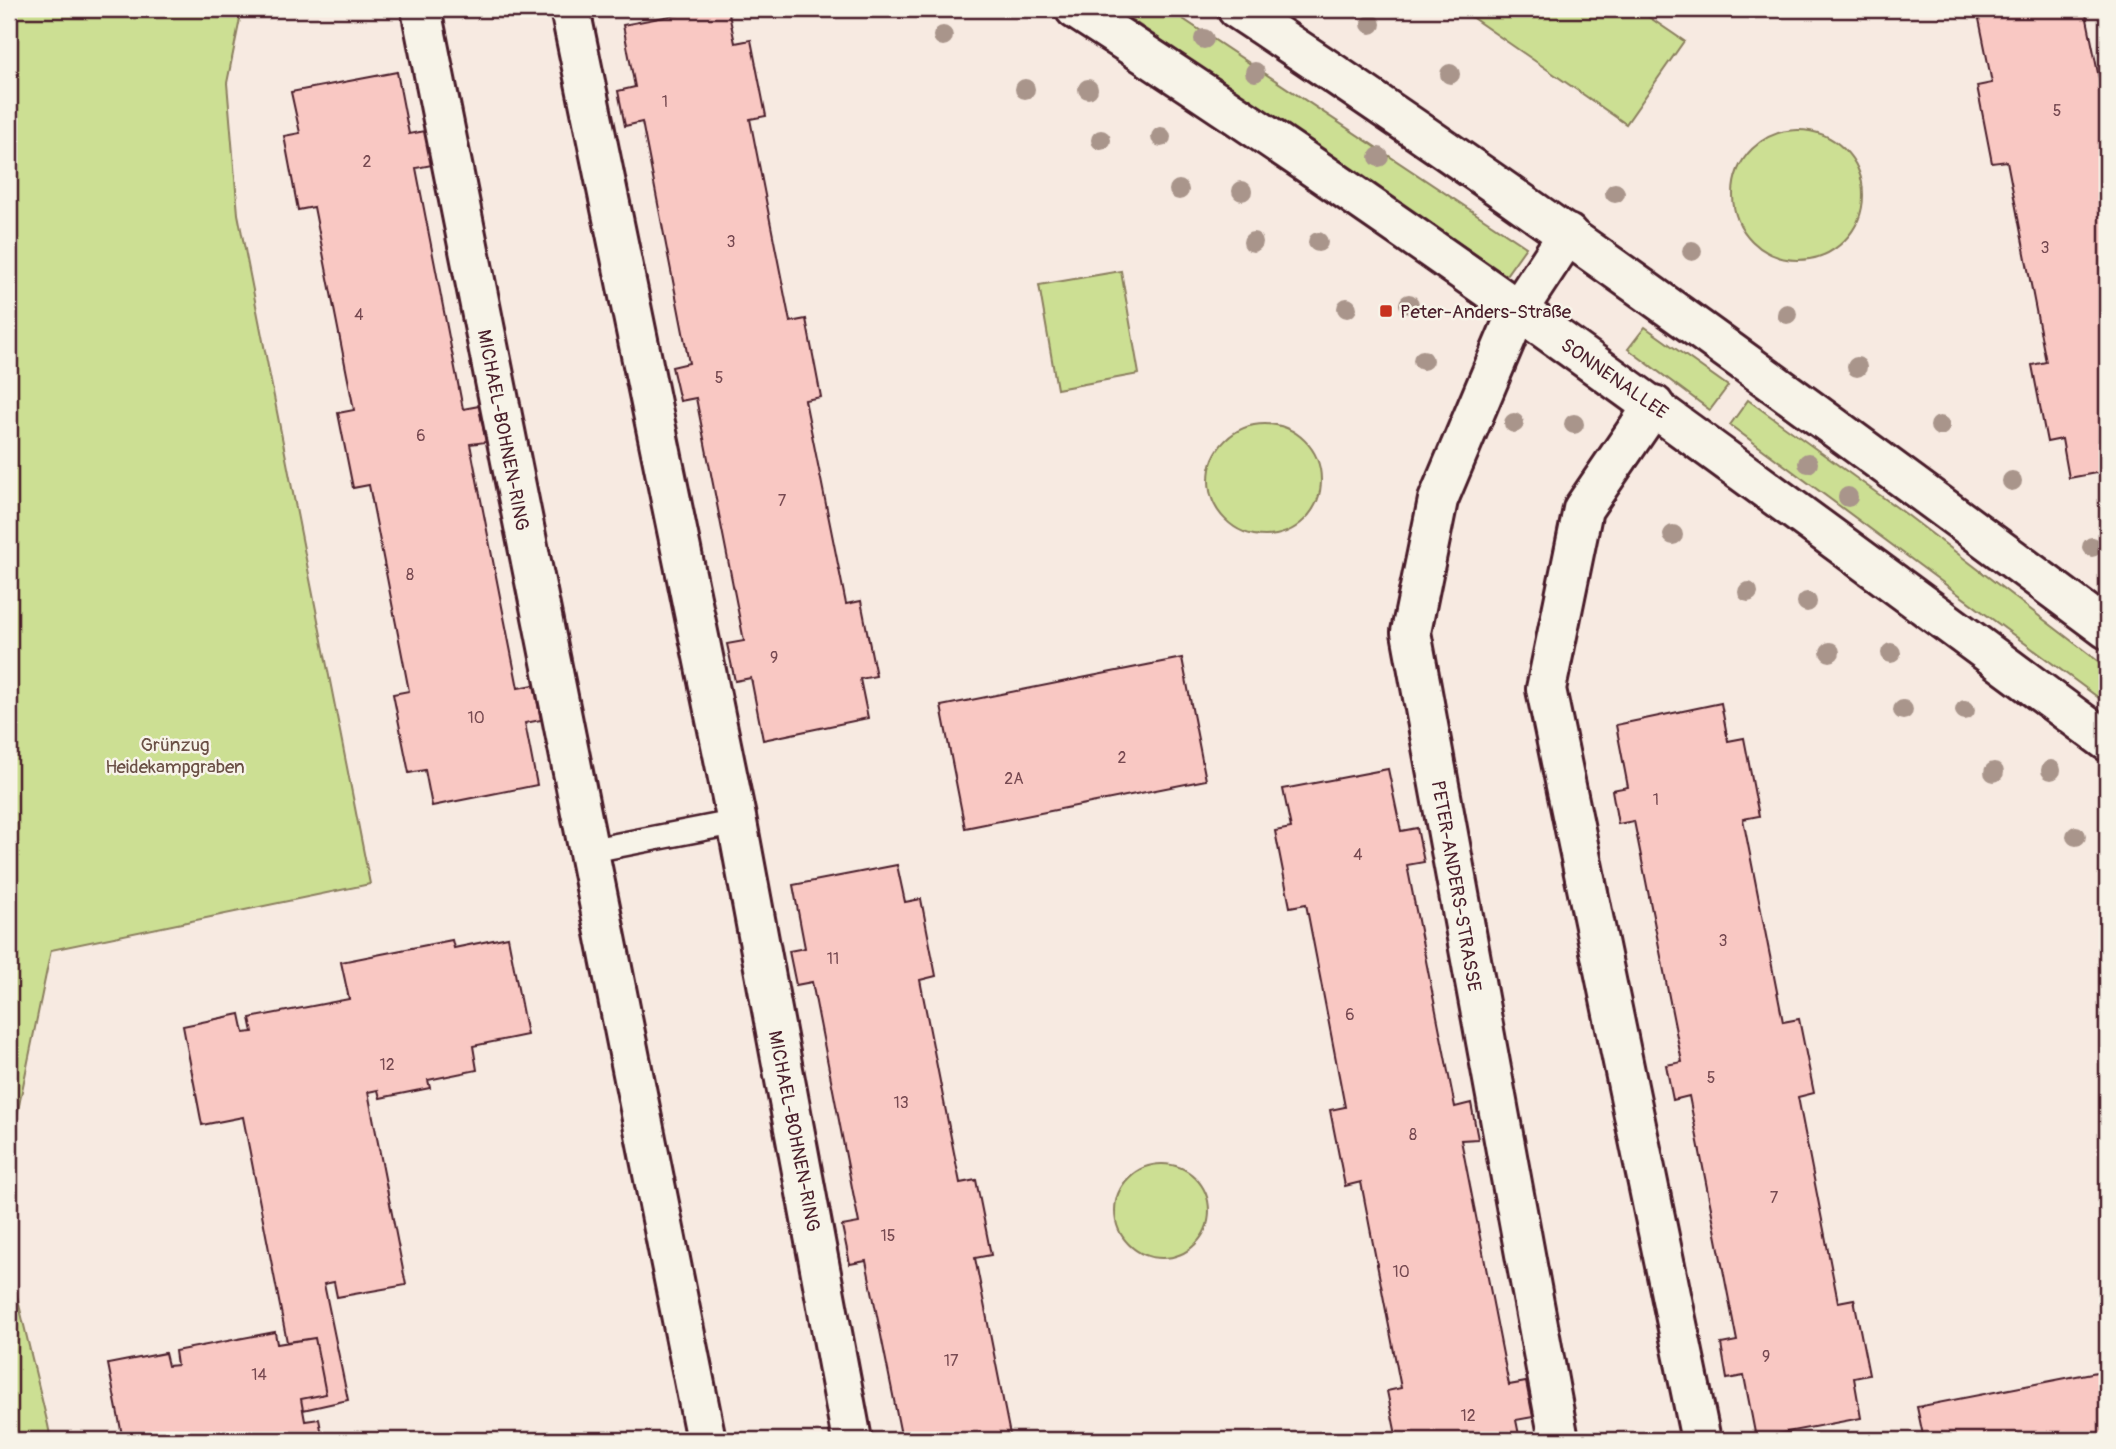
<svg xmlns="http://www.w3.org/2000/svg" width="2116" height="1449" font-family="Pangolin,sans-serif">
	<rect width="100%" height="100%" fill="#f7eae1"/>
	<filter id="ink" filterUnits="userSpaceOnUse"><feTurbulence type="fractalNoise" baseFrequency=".0143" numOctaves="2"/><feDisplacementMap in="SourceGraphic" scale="14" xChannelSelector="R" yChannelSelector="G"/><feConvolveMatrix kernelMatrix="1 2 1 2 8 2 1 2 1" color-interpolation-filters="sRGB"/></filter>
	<g filter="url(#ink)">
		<!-- green -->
		<path fill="#ccdf93" stroke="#8b7f5f" stroke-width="2" d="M 9,9 L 242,9 L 227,83 L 238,214 L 370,884 L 51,950 L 9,1154 Z
			M 1116,9 L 1168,9 L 1526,247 L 1506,275 Z
			M 1471,9 L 1637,9 L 1684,41 L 1626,124 L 1467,14 Z
			M1733 195a65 65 0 1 1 130 0a65 65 0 1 1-130 0Z
			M 1121,271 L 1139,374 L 1057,389 L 1039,285 Z
			M 1645,327 L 1728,386 L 1710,410 L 1628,349 Z
			M 1748,400 L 1906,514 L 2107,668 L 2107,704 L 1730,425 Z
			M1209 480a56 56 0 1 1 112 0a56 56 0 1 1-112 0Z
			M1115 1211a47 47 0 1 1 94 0a47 47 0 1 1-94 0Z
			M 9,1263 L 48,1425 L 51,1440 L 9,1440 Z"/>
		<!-- building -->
		<path fill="#f9c8c3" stroke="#4a1f2b" stroke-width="2" d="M 706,9 L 728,9 L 735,43 L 751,40 L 766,116 L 750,119 L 790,322 L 806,319 L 821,397 L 805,400 L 846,604 L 861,601 L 876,676 L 860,679 L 868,718 L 763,740 L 751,678 L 735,681 L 727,644 L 744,641 L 696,398 L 680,401 L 672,367 L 689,363 L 642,122 L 625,126 L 618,91 L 635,87 L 623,25 Z
			M 1977,9 L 2085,9 L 2100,83 L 2107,81 L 2107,471 L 2069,478 L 2062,439 L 2047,442 L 2032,365 L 2046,362 L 2007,161 L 1992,163 L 1977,86 L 1992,83 Z
			M 397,72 L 409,134 L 425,131 L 432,165 L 416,168 L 463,409 L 479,406 L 486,442 L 470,444 L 518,688 L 534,685 L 541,720 L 525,723 L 537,785 L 432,806 L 425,770 L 409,773 L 393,694 L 409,691 L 369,485 L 353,488 L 338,413 L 354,410 L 314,207 L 298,210 L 284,136 L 300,133 L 291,92 Z
			M 1182,658 L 1206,780 L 965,828 L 941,706 Z
			M 1721,703 L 1728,741 L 1744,738 L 1759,816 L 1743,819 L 1783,1022 L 1799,1019 L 1814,1093 L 1798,1097 L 1838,1302 L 1854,1299 L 1869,1375 L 1854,1378 L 1861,1418 L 1756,1438 L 1744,1376 L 1727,1379 L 1721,1344 L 1737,1341 L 1689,1096 L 1673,1100 L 1666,1065 L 1682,1062 L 1634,821 L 1618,824 L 1612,790 L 1628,787 L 1616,725 Z
			M 1388,769 L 1401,831 L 1417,828 L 1424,862 L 1407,865 L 1455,1107 L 1471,1103 L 1478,1139 L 1461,1140 L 1509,1385 L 1526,1382 L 1533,1417 L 1516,1420 L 1520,1440 L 1397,1440 L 1387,1391 L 1401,1388 L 1361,1182 L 1345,1186 L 1330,1110 L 1345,1107 L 1306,904 L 1290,907 L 1275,831 L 1291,828 L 1283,789 Z
			M 897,865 L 905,902 L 921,899 L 936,976 L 920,980 L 960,1183 L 976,1180 L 991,1255 L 975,1258 L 1011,1440 L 902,1440 L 866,1261 L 850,1264 L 842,1226 L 859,1223 L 812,982 L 796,985 L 789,951 L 805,948 L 793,885 Z
			M 508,937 L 527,1035 L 473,1046 L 477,1070 L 428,1080 L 430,1088 L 380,1098 L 378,1090 L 368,1092 L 406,1285 L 337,1297 L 334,1282 L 324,1284 L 348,1400 L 303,1410 L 301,1399 L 326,1394 L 315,1338 L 287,1342 L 243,1117 L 202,1125 L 183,1026 L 240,1014 L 244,1033 L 253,1032 L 250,1018 L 349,999 L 341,962 L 452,940 L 454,948 Z
			M 275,1332 L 277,1344 L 315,1338 L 326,1394 L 301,1399 L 305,1421 L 319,1419 L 323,1440 L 123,1440 L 108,1364 L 165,1353 L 168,1366 L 177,1365 L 175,1351 Z
			M 2107,1370 L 2107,1440 L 1924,1440 L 1917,1407 Z"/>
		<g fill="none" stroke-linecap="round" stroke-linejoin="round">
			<defs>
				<path id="lane" d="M 588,851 L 737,822"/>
				<path id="street" d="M 421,9 L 706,1440
					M 570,9 L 737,822 L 852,1440
					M 1654,405 L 1583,509 L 1546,689 L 1701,1440
					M 1559,1440 L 1411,632 L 1438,500 L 1518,310 L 1568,234"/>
				<path id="secondary" d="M 1075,9 C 1430,237 1768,490 2107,741
					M 1237,9 C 1534,205 1821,416 2107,629"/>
			</defs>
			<!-- lane casing -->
			<use href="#lane" stroke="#4a1f2b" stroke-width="28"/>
			<!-- street casing -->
			<use href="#street" stroke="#4a1f2b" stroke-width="44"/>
			<!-- secondary casing -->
			<use href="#secondary" stroke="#4a1f2b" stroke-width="44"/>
			<!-- lane -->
			<use href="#lane" stroke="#f7f3e8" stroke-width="23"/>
			<!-- street -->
			<use href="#street" stroke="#f7f3e8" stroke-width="38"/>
			<!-- secondary -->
			<use href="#secondary" stroke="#f7f3e8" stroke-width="38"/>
		</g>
		<!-- trees -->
		<g fill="#a9958b">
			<circle cx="1371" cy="24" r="10"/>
			<circle cx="943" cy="36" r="10"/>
			<circle cx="1204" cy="39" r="10"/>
			<circle cx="1255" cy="72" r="10"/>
			<circle cx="1450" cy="74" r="10"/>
			<circle cx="1025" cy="89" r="10"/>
			<circle cx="1088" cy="89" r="10"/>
			<circle cx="1161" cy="137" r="10"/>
			<circle cx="1101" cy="140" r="10"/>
			<circle cx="1379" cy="157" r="10"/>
			<circle cx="1179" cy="190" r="10"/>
			<circle cx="1242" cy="191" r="10"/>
			<circle cx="1615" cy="193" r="10"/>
			<circle cx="1253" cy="242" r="10"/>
			<circle cx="1318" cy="242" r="10"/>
			<circle cx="1692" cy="251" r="10"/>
			<circle cx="1409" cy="304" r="10"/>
			<circle cx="1347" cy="308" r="10"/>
			<circle cx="1787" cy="314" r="10"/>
			<circle cx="1423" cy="360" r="10"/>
			<circle cx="1857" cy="367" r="10"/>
			<circle cx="1514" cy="423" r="10"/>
			<circle cx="1574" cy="424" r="10"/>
			<circle cx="1940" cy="426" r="10"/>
			<circle cx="1808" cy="463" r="10"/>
			<circle cx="2012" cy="481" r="10"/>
			<circle cx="1848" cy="497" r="10"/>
			<circle cx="1673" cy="535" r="10"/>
			<circle cx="2092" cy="547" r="10"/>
			<circle cx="1748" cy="592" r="10"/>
			<circle cx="1807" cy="602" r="10"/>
			<circle cx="1830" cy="652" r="10"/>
			<circle cx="1891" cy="653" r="10"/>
			<circle cx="1903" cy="710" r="10"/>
			<circle cx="1965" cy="710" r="10"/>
			<circle cx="2051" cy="770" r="10"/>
			<circle cx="1994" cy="772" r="10"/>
			<circle cx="2076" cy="836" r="10"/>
		</g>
	</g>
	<!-- markers -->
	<rect fill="#c8321e" stroke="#f7f3e8" stroke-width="2.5" x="1379" y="304" width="14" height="14" rx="3.5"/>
	<g text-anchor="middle" stroke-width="5" stroke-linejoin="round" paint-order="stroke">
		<!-- number labels -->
		<g font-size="16" fill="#764951">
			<text x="665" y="107">1</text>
			<text x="2057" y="116">5</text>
			<text x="367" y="167">2</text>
			<text x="731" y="247">3</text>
			<text x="2045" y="253">3</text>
			<text x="359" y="320">4</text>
			<text x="719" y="383">5</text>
			<text x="421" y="441">6</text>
			<text x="782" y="506">7</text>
			<text x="410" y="580">8</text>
			<text x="774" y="663">9</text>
			<text x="476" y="723">10</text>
			<text x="1122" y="763">2</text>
			<text x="1014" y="784">2A</text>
			<text x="1656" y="805">1</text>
			<text x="1358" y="860">4</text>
			<text x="1723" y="946">3</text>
			<text x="833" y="964">11</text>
			<text x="1350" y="1020">6</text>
			<text x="387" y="1070">12</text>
			<text x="1711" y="1083">5</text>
			<text x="901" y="1108">13</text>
			<text x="1413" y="1140">8</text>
			<text x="1774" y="1203">7</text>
			<text x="888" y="1241">15</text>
			<text x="1401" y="1277">10</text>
			<text x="1766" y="1362">9</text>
			<text x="951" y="1366">17</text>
			<text x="259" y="1380">14</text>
			<text x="1468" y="1421">12</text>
		</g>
		<!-- poi labels -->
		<g font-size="19" fill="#4a1f2b" stroke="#f7f3e8" text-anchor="start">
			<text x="1400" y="318">Peter-Anders-Straße</text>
		</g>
		<!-- street labels -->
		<g font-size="19" fill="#4a1f2b" stroke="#f7f3e8">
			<text transform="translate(1615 378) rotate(35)" y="7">SONNENALLEE</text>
			<text transform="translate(504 430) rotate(79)" y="7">MICHAEL-BOHNEN-RING</text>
			<text transform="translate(1457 886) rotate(80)" y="7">PETER-ANDERS-STRASSE</text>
			<text transform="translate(795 1131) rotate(79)" y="7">MICHAEL-BOHNEN-RING</text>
		</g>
		<!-- park labels -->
		<g font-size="19" fill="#6a4f45" stroke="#f7f3e8">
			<text x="175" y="751">Grünzug<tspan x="175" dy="22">Heidekampgraben</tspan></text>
		</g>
	</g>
	<!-- margin -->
	<rect width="2116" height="1449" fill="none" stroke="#f7f3e8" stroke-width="35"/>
	<rect x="18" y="18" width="2081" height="1414" fill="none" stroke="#4a1f2b" stroke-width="2.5" filter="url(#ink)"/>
</svg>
